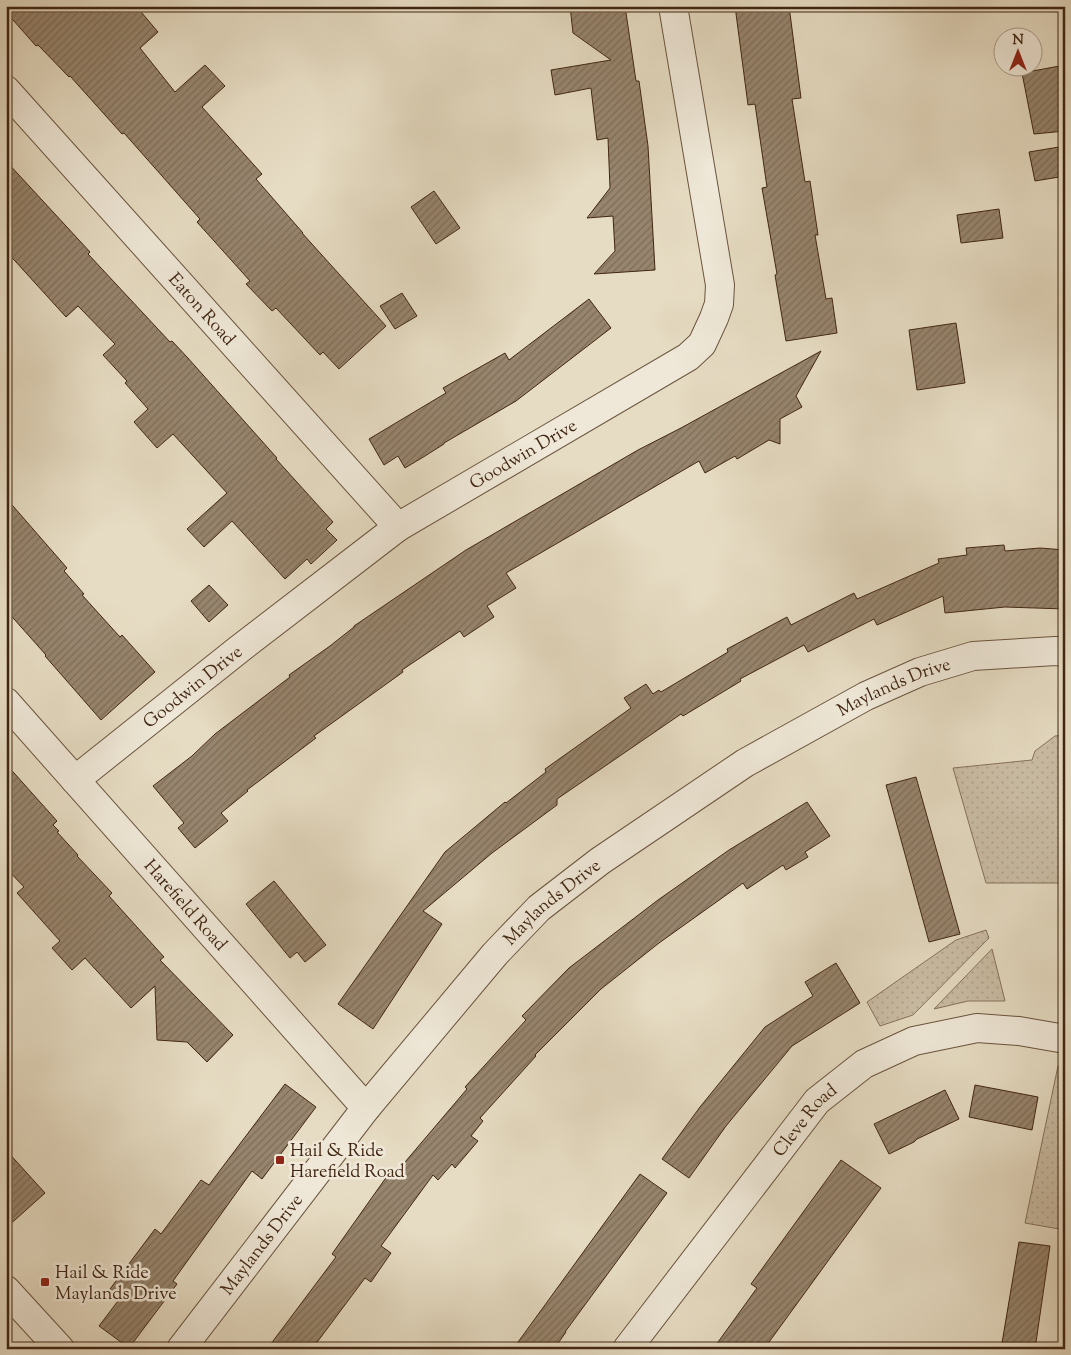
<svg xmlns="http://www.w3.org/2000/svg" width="1071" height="1355" font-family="'Sorts Mill Goudy',serif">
	<defs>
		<pattern id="grass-dots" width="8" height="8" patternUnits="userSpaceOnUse" patternTransform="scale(1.25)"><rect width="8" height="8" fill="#cabda5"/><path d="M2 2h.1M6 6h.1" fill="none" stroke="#afa28d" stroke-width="1.8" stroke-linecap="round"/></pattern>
		<pattern id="building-hatch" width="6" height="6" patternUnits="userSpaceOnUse" patternTransform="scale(1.25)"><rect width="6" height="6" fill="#97856e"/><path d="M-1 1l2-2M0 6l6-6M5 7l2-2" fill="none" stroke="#7d6d59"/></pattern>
	</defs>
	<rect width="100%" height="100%" fill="#e6dcc3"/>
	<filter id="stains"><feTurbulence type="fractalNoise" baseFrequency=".004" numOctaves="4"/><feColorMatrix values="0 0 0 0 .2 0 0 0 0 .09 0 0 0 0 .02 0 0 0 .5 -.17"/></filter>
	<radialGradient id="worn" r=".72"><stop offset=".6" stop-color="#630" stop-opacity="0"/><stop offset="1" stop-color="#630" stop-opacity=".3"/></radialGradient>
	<!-- grass -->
	<path fill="url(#grass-dots)" stroke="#86725c" d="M 1065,735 L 1065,883 L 986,883 L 953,768 L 1032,760 L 1035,751 L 1055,736 Z
		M 986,930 L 989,938 L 913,1015 L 880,1026 L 867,1002 L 956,940 Z
		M 992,949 L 1005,1001 L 968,1001 L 934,1009 Z
		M 1058,1066 L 1065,1076 L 1065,1230 L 1025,1223 Z"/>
	<!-- building -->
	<path fill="url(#building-hatch)" stroke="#412612" d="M 6,6 L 136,6 L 158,32 L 140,48 L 175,92 L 205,65 L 225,86 L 202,107 L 262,174 L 256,179 L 303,233 L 302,233 L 386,326 L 339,369 L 323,352 L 320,355 L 276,308 L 272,311 L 246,284 L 250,281 L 197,222 L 200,219 L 124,133 L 122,134 L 70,76 L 69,77 L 38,45 L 36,46 L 6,12 Z
		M 570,6 L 625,6 L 636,81 L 639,81 L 648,146 L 655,270 L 594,274 L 615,251 L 613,216 L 587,218 L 610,188 L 608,138 L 597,140 L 591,88 L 555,95 L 551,70 L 611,60 L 573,33 Z
		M 735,6 L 789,6 L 801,98 L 792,99 L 805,182 L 810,181 L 818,235 L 815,235 L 826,299 L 832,298 L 837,333 L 786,341 L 775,275 L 777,274 L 762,188 L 767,187 L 755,104 L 748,105 Z
		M 1065,65 L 1065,131 L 1034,134 L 1022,73 Z
		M 1059,147 L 1065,176 L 1035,181 L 1029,152 Z
		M 6,161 L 90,252 L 88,254 L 170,342 L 172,341 L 187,357 L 277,458 L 276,459 L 333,522 L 326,529 L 337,540 L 311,564 L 307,559 L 285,579 L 232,521 L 204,547 L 187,529 L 227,493 L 173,434 L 157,448 L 134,422 L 148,409 L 125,383 L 127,381 L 103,355 L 115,344 L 78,306 L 66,317 L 6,251 Z
		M 434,191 L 460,228 L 436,244 L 411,207 Z
		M 999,209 L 1003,238 L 961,243 L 957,215 Z
		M 402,293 L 417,316 L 395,329 L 380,306 Z
		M 589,299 L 611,328 L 516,401 L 444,443 L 444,444 L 425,456 L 405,468 L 398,456 L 384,465 L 369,439 L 446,393 L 443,388 L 505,353 L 509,360 Z
		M 956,323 L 965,383 L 917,390 L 909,330 Z
		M 821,351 L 796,396 L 802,407 L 780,419 L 780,444 L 769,440 L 737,459 L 735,456 L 705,473 L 699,461 L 506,573 L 516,588 L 487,606 L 494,617 L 464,637 L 460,631 L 402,670 L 403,672 L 314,736 L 316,738 L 247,790 L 248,791 L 221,813 L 228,821 L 195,848 L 178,828 L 184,823 L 153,786 L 192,756 L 215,734 L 290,677 L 289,675 L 330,646 L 354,627 L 354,626 L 466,550 L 638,450 L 681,428 Z
		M 6,498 L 67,568 L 64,571 L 84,594 L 82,595 L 120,637 L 122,635 L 155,672 L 101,720 L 45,656 L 46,655 L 6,610 Z
		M 1004,545 L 1005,551 L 1040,548 L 1065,550 L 1065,609 L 1005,607 L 945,613 L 943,596 L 877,625 L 874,619 L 808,652 L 804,645 L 740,679 L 741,681 L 683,716 L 681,714 L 557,799 L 557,805 L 492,853 L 423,911 L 442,924 L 373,1029 L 338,1004 L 445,852 L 505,802 L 506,803 L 546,772 L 545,769 L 631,708 L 624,698 L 646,684 L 653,694 L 659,690 L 661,692 L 728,652 L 727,649 L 787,617 L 791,625 L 854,593 L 857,599 L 939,563 L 938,559 L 967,555 L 966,548 Z
		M 209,585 L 228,605 L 209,622 L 191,601 Z
		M 6,764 L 57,821 L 53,825 L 59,831 L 57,832 L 78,855 L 77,856 L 112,893 L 109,896 L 164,957 L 160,960 L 233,1035 L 207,1062 L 187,1042 L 157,1040 L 155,986 L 131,1008 L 85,958 L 72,970 L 52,948 L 60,941 L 17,893 L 24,887 L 6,868 Z
		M 916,777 L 960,934 L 929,942 L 886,785 Z
		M 807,802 L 830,836 L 805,852 L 808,857 L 786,870 L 783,865 L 747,889 L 743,883 L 659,943 L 601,989 L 535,1055 L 536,1056 L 480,1118 L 483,1121 L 471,1136 L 478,1141 L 455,1168 L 452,1164 L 438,1180 L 433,1175 L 381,1246 L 391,1253 L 371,1282 L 365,1278 L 312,1349 L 267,1349 L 336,1257 L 332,1254 L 390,1172 L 394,1175 L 467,1089 L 465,1087 L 526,1020 L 522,1016 L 569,968 L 658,900 L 729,850 Z
		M 274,881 L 326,945 L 305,962 L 297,952 L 290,958 L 246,904 Z
		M 836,963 L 860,1003 L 792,1046 L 726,1126 L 689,1178 L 662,1159 L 700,1107 L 765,1027 L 813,996 L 805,982 Z
		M 285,1084 L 316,1107 L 262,1179 L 252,1171 L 173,1281 L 177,1284 L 129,1348 L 99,1326 L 121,1297 L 110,1289 L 155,1229 L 161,1234 L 201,1180 L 209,1185 Z
		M 975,1085 L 1038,1097 L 1032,1130 L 969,1117 Z
		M 945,1090 L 959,1119 L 917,1139 L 914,1142 L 889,1154 L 874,1124 Z
		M 6,1150 L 45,1193 L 6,1228 Z
		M 841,1160 L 881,1188 L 764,1349 L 713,1349 L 757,1288 L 751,1284 Z
		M 640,1174 L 667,1193 L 565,1332 L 566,1332 L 554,1349 L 513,1349 Z
		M 1019,1242 L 1050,1246 L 1035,1349 L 1001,1349 Z"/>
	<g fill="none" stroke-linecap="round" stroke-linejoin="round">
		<defs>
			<g id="minor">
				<path id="s1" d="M 6,90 L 398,527"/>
				<path id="s2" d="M 6,702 L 366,1108"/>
				<path id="s3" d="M 75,780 L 238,650 L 398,527 L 688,357 L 702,344 L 714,318 L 719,304 L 720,285 L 673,6"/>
				<path d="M 6,1290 L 60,1349"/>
				<path id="s4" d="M 181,1349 L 366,1108 L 495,954 L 539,908 L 600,861 L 745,763 L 866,696 L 920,672 L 973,656 L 1055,651 L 1065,652"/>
				<path id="s5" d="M 627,1349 L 817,1101 L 864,1064 L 914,1041 L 977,1028 L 1019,1031 L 1065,1039"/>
			</g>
		</defs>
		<!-- minor casing -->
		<use href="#minor" stroke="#6a543e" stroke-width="30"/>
		<!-- minor -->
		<use href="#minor" stroke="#efe8d8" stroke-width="28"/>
	</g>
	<!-- markers -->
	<g fill="#8f2418" stroke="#efe8d8" stroke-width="2">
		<rect x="275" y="1155" width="10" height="10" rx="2.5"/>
		<rect x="40" y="1277" width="10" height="10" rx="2.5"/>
	</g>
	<g text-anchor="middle" stroke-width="5" stroke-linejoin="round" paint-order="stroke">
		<!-- street labels -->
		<g font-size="18" fill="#412612" stroke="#efe8d8">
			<text dy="6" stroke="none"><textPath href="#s1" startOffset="294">Eaton Road</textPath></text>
			<text dy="6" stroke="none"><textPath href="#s3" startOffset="555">Goodwin Drive</textPath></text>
			<text dy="6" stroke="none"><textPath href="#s3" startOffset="150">Goodwin Drive</textPath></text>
			<text dy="6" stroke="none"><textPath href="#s4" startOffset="988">Maylands Drive</textPath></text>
			<text dy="6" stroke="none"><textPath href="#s4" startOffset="582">Maylands Drive</textPath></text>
			<text dy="6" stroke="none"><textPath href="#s2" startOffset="271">Harefield Road</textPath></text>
			<text dy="6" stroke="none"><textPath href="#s5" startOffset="290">Cleve Road</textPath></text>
			<text dy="6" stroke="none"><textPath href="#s4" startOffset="132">Maylands Drive</textPath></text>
		</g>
		<!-- poi labels -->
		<g font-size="18" fill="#412612" stroke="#efe8d8" text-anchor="start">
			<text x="290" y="1156">Hail &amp; Ride<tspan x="290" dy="21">Harefield Road</tspan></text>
			<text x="55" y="1278">Hail &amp; Ride<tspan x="55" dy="21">Maylands Drive</tspan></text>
		</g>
	</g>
	<!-- margin -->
	<rect width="1071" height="1355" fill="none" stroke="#e6dcc3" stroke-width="25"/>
	<rect x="8" y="8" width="1056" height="1340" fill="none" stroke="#412612" stroke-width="2.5"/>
	<rect x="12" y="12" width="1046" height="1330" fill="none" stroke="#412612"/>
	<!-- north arrow -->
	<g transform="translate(1018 52)"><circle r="24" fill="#efe8d8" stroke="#a99a89"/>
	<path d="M0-4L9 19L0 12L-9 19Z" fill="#8f2418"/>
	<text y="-8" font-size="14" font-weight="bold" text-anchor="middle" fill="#412612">N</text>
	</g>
	<rect width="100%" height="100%" filter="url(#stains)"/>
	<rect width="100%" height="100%" fill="url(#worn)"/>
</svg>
